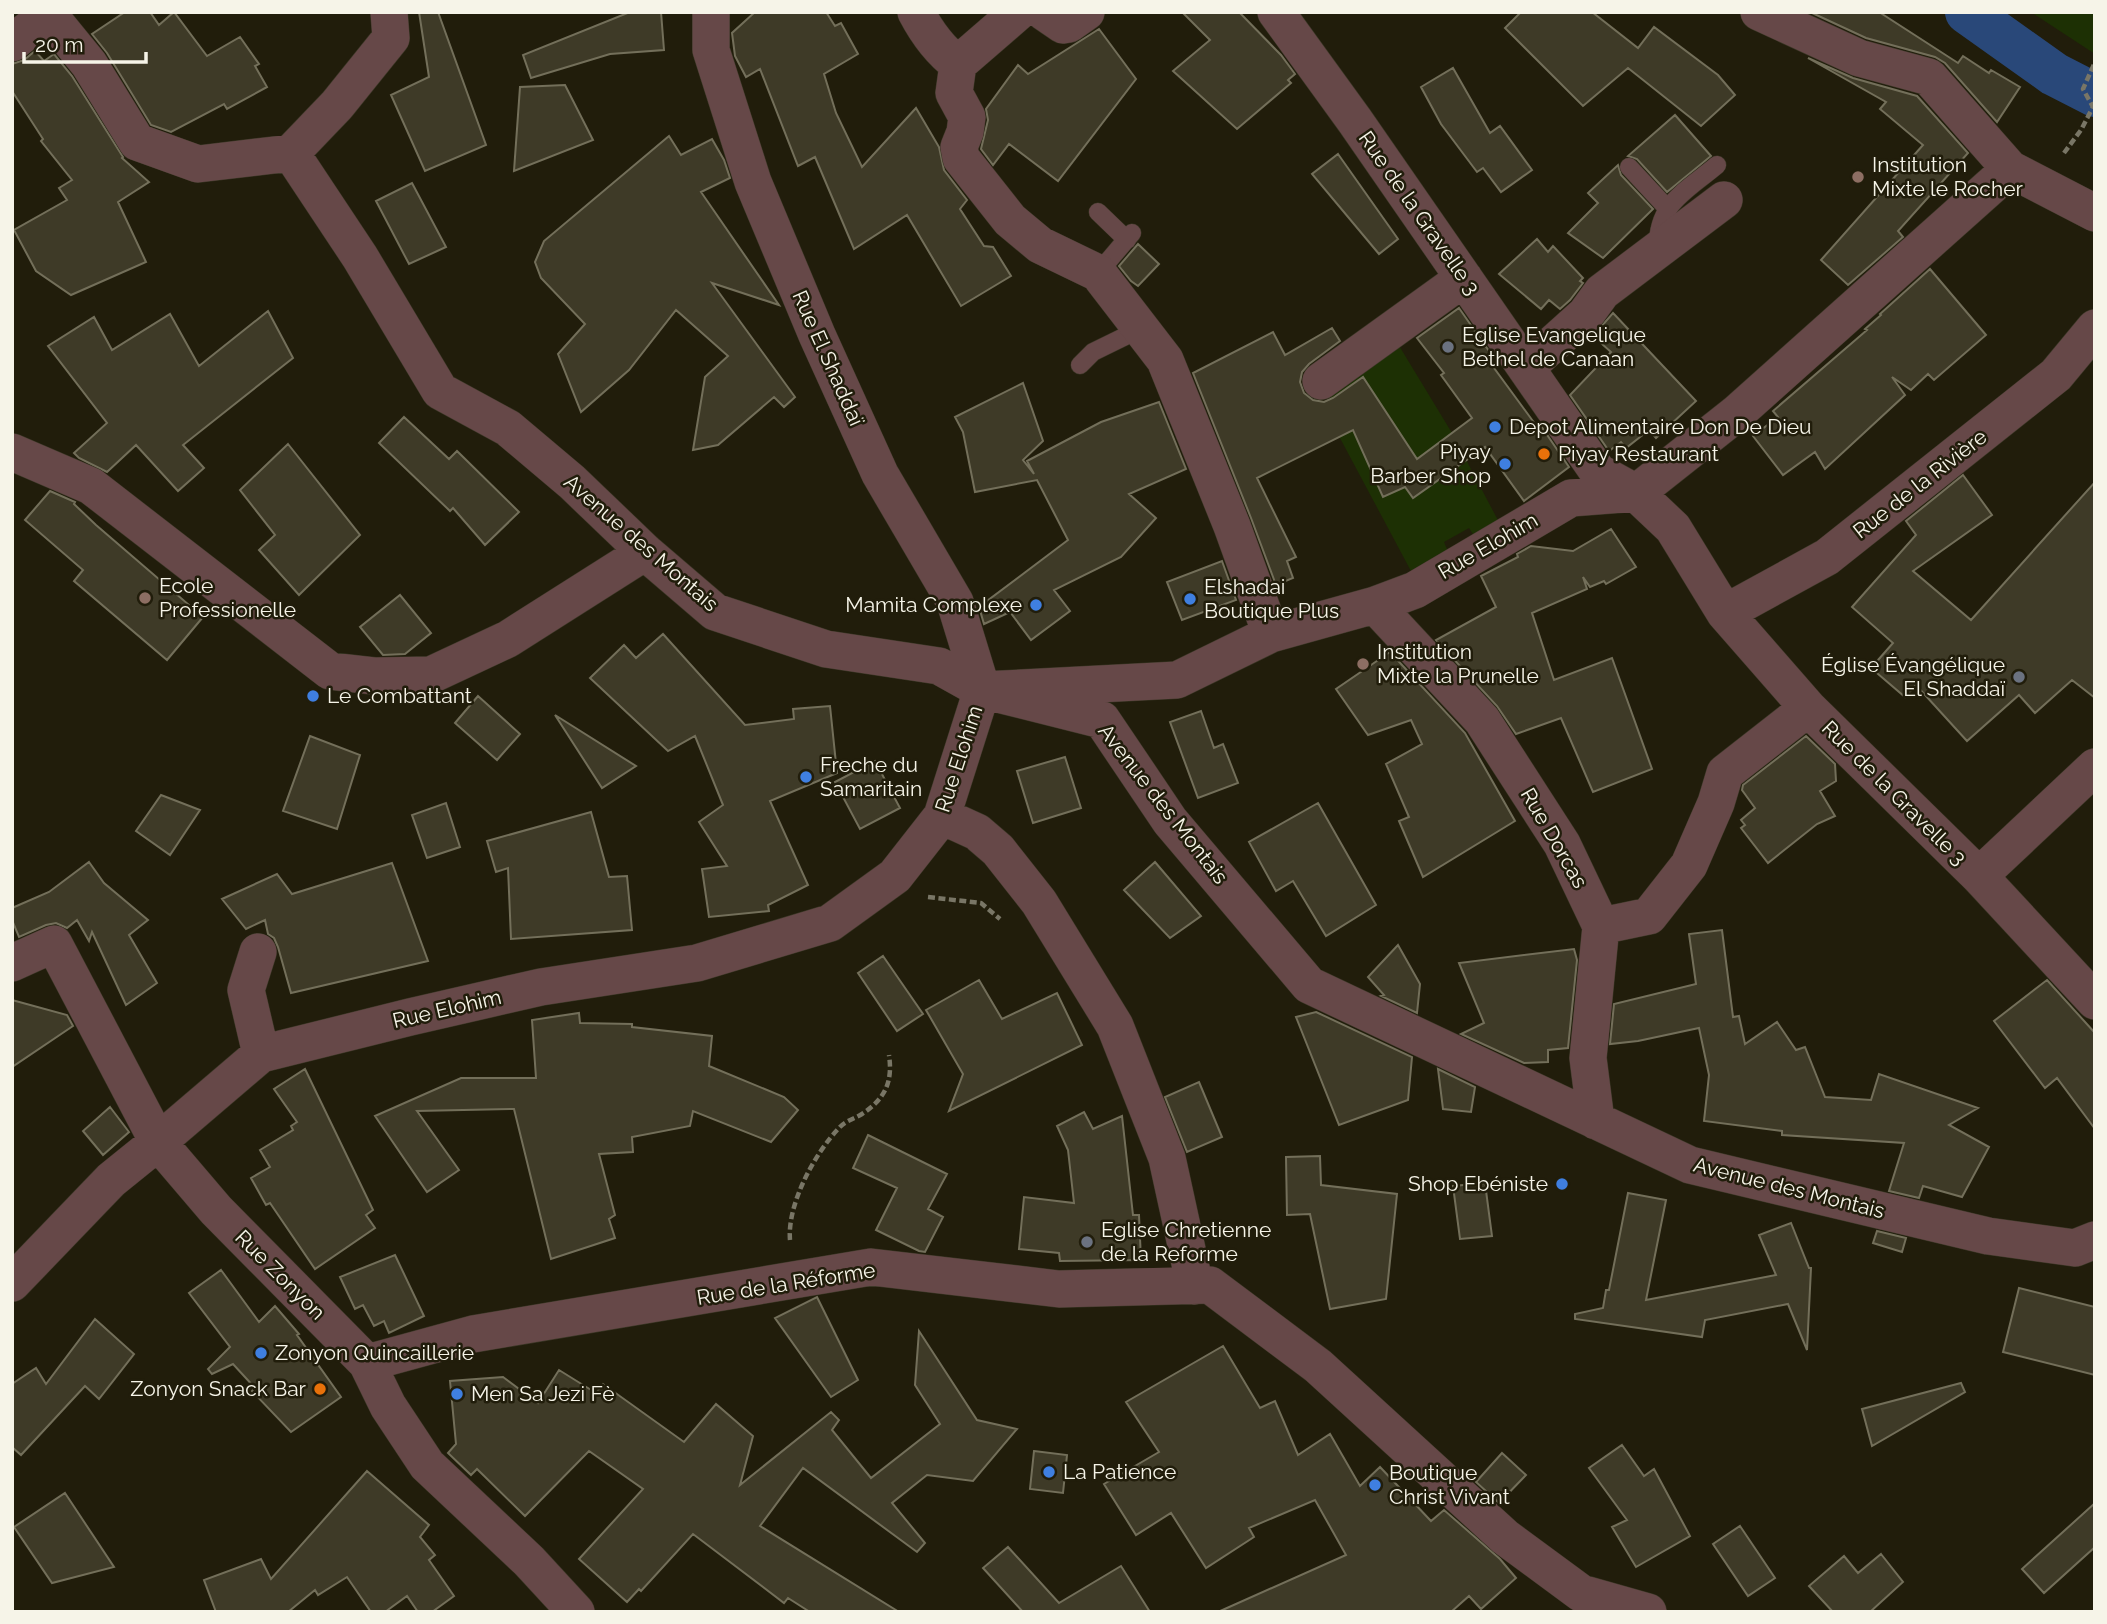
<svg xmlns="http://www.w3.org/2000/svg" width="2107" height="1624" font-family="Raleway,sans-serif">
	<rect width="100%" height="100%" fill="#211d0b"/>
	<!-- green -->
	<path fill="#1d3004" d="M 2031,12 L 2095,12 L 2095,54 Z
		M 1395,339 L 1452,433 L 1501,526 L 1476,539 L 1469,528 L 1444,542 L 1449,554 L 1412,573 L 1325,410 L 1332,404 L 1328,391 Z"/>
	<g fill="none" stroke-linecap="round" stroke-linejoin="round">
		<!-- canal -->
		<path stroke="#294879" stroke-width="44" d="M 1967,12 L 2054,74 L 2095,95"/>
	</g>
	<!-- building -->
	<path fill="#3e3a27" stroke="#736f5a" stroke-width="2" d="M 125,12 L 150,12 L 159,25 L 174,12 L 207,56 L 240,37 L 259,64 L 255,66 L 267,87 L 227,109 L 224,104 L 171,132 L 151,125 L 107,53 L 92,34 Z
		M 419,12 L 438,12 L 486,145 L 425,171 L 391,95 L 429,77 Z
		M 630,12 L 661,12 L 664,50 L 610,54 L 531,78 L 523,55 Z
		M 755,12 L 826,12 L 835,26 L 841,23 L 858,54 L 824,74 L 836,113 L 862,167 L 916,108 L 939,147 L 944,170 L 967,200 L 960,209 L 984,246 L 993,247 L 1011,276 L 961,306 L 907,215 L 854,249 L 815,157 L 798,166 L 760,69 L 746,77 L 735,56 L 732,33 Z
		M 1182,12 L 1239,12 L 1281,55 L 1295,74 L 1288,80 L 1291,83 L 1237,129 L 1173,71 L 1210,40 Z
		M 1521,12 L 1592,12 L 1638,48 L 1654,27 L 1718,75 L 1735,95 L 1701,126 L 1628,68 L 1583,106 L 1505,28 Z
		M 1810,12 L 1879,12 L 1958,63 L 1963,56 L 1989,73 L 1991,70 L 2020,87 L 1997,122 L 1945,63 L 1935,57 L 1866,38 Z
		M 1099,29 L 1136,79 L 1058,181 L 1009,144 L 993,165 L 981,149 L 988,120 L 986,109 L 1018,65 L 1028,74 Z
		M 35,51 L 44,61 L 54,54 L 72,76 L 123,157 L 122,158 L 149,182 L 118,202 L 146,262 L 71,295 L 36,271 L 14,230 L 67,200 L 59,188 L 72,180 L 41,141 L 43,139 L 12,91 L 12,64 L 24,60 Z
		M 1808,58 L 1853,78 L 1917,96 L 1968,153 L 1898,231 L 1903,237 L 1848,285 L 1821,260 L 1923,145 L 1880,109 L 1886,102 Z
		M 1453,68 L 1490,133 L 1500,126 L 1532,170 L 1501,192 L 1483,168 L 1477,172 L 1441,124 L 1421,87 Z
		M 565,85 L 593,140 L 514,171 L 520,87 Z
		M 1675,115 L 1711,156 L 1667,192 L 1637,159 L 1628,156 Z
		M 669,136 L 681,155 L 712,139 L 724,160 L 730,178 L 701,192 L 779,305 L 712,283 L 795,397 L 784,407 L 774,397 L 718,445 L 693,450 L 705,377 L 728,356 L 676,310 L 629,370 L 581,412 L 558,354 L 585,324 L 541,278 L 535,262 L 544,241 Z
		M 1338,154 L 1398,239 L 1379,254 L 1312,174 Z
		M 1618,165 L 1621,175 L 1653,209 L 1603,258 L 1568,233 L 1598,203 L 1588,193 Z
		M 412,183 L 446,247 L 409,264 L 376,201 Z
		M 1537,239 L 1548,252 L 1553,246 L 1583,278 L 1580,281 L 1583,283 L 1570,300 L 1560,309 L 1549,300 L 1541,309 L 1499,274 Z
		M 1138,244 L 1159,264 L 1138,286 L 1131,281 L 1119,266 Z
		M 1930,269 L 1986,335 L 1934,380 L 1928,374 L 1911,390 L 1892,377 L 1905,395 L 1825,469 L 1815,452 L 1783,475 L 1753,436 L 1778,417 L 1773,411 L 1867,330 L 1865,329 L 1881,315 L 1880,314 Z
		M 1459,308 L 1491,354 L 1486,357 L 1538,428 L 1541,426 L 1569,467 L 1524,501 L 1485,447 L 1413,498 L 1405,487 L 1383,497 L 1353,430 L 1257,478 L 1296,557 L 1287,561 L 1293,578 L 1276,585 L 1251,518 L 1193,373 L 1273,332 L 1285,355 L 1332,328 L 1340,341 L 1309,364 L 1302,372 L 1300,382 L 1304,393 L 1313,400 L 1324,402 L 1333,398 L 1363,377 L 1417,459 L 1472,418 L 1441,375 L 1444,373 L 1417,338 Z
		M 268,311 L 293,358 L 183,445 L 204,468 L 178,491 L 136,445 L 107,472 L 79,458 L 74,453 L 107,423 L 48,346 L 94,317 L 112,350 L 170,314 L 199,366 Z
		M 1613,313 L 1696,401 L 1656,438 L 1649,430 L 1626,448 L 1621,442 L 1609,451 L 1570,395 L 1611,352 L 1593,336 Z
		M 1023,383 L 1043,441 L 1023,460 L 1034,474 L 1027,461 L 1101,422 L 1159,402 L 1186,469 L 1129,494 L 1156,518 L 1121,557 L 1054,590 L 1070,611 L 1031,640 L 1010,612 L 984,624 L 979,607 L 1068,540 L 1037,480 L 975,492 L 963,432 L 955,417 Z
		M 404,417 L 449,459 L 457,451 L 519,512 L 485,545 L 453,508 L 450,511 L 379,443 Z
		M 288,444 L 360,535 L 299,595 L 259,550 L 275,535 L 240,490 Z
		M 1963,475 L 1992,515 L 1913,571 L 1971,620 L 2095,482 L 2095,698 L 2072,680 L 2035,713 L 2019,695 L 1967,741 L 1916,685 L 1905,697 L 1871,668 L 1893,643 L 1852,607 L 1916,535 L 1906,521 Z
		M 50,491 L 75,502 L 74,504 L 96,525 L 203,617 L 167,660 L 74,581 L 83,570 L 25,520 Z
		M 1611,529 L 1636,567 L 1606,584 L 1604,581 L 1590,587 L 1583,577 L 1587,589 L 1532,613 L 1554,680 L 1612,658 L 1652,769 L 1593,792 L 1561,718 L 1516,734 L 1497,706 L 1436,640 L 1496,607 L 1481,576 L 1518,557 L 1517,554 L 1531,546 L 1573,551 Z
		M 1222,561 L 1236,600 L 1182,620 L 1167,582 Z
		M 400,595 L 431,633 L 405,654 L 383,655 L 360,627 Z
		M 663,634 L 745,725 L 794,719 L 793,709 L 830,706 L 837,773 L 770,801 L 808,885 L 768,905 L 769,911 L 709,917 L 702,869 L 727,866 L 699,822 L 723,805 L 695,736 L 668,751 L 590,678 L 624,645 L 636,658 Z
		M 1390,652 L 1465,733 L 1515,821 L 1423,877 L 1399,821 L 1409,817 L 1386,764 L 1422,744 L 1411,720 L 1368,735 L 1336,689 Z
		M 478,696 L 520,734 L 497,760 L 455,723 Z
		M 1201,711 L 1214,748 L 1223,744 L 1238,783 L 1198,798 L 1170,722 Z
		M 555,715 L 636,766 L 602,788 Z
		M 310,736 L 360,755 L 337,829 L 283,811 Z
		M 1806,736 L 1835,764 L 1836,781 L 1820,791 L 1835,816 L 1817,824 L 1768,863 L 1741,828 L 1745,825 L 1741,820 L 1755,808 L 1742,790 L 1743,785 Z
		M 1065,757 L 1081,808 L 1033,823 L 1017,771 Z
		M 875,761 L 900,808 L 860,829 L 835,782 Z
		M 161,795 L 200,810 L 170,855 L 136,831 Z
		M 446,803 L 460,847 L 427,858 L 412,815 Z
		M 1318,803 L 1376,905 L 1326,936 L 1293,881 L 1276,891 L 1249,842 Z
		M 591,812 L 609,877 L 627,876 L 632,930 L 511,939 L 508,868 L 496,872 L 487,841 Z
		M 89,862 L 104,883 L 148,920 L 129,935 L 157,983 L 126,1005 L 92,932 L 89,941 L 77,920 L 67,928 L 56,923 L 46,925 L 19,937 L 12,920 L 12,908 L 49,892 Z
		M 1155,862 L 1201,916 L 1170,938 L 1124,890 Z
		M 392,863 L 428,961 L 291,993 L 278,947 L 274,938 L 268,934 L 265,920 L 246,929 L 222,899 L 277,874 L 292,894 Z
		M 1722,930 L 1733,1017 L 1739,1016 L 1745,1044 L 1777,1022 L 1796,1050 L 1805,1047 L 1825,1097 L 1871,1100 L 1879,1074 L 1978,1108 L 1949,1125 L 1989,1147 L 1962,1197 L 1923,1186 L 1919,1198 L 1889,1191 L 1904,1143 L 1782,1135 L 1782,1131 L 1704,1121 L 1709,1075 L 1699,1028 L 1638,1041 L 1610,1044 L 1614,1004 L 1696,984 L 1689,934 Z
		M 1398,945 L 1420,984 L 1417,1013 L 1381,996 L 1384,995 L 1368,977 Z
		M 1574,949 L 1577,960 L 1568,1048 L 1548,1050 L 1548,1062 L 1524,1063 L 1461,1034 L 1484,1023 L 1459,963 Z
		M 883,956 L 923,1014 L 897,1031 L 858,973 Z
		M 979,980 L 1002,1019 L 1057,993 L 1082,1045 L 949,1111 L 963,1074 L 926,1010 Z
		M 2047,980 L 2095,1033 L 2095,1129 L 2057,1078 L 2045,1088 L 1994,1021 Z
		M 12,1000 L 67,1015 L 73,1026 L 12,1067 Z
		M 1316,1012 L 1412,1057 L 1408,1100 L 1339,1125 L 1296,1017 Z
		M 579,1013 L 580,1023 L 632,1024 L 632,1027 L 712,1036 L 709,1066 L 784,1097 L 798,1110 L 771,1142 L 693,1111 L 690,1126 L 632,1137 L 633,1152 L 599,1154 L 615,1215 L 609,1219 L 615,1238 L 551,1259 L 514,1109 L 417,1111 L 459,1170 L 427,1192 L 375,1116 L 461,1078 L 536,1078 L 532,1020 Z
		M 305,1069 L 373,1210 L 366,1215 L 375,1228 L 315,1269 L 270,1203 L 266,1205 L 251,1178 L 270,1167 L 260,1150 L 293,1130 L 291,1126 L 297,1122 L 274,1089 Z
		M 1438,1069 L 1475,1087 L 1471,1112 L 1443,1109 Z
		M 1199,1082 L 1222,1137 L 1187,1152 L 1165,1097 Z
		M 110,1107 L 129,1132 L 103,1155 L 83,1131 Z
		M 1084,1112 L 1093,1129 L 1122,1116 L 1133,1215 L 1139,1215 L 1141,1260 L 1060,1261 L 1059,1253 L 1019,1249 L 1024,1197 L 1074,1203 L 1068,1150 L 1057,1126 Z
		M 868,1135 L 947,1174 L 928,1209 L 943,1217 L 925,1252 L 919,1251 L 876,1230 L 897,1188 L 853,1168 Z
		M 1320,1156 L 1321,1185 L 1397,1194 L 1386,1299 L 1330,1309 L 1310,1214 L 1287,1215 L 1286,1157 Z
		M 1485,1183 L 1492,1236 L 1460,1239 L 1453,1186 Z
		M 1628,1193 L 1666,1200 L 1646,1300 L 1776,1275 L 1759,1235 L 1791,1223 L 1809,1268 L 1811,1268 L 1807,1350 L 1788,1304 L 1705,1320 L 1702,1337 L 1575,1319 L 1575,1314 L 1603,1308 L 1606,1290 L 1609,1290 Z
		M 1877,1231 L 1906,1238 L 1902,1252 L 1873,1243 Z
		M 395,1255 L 424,1316 L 389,1333 L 384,1321 L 374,1326 L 363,1305 L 355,1309 L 340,1277 Z
		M 221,1270 L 259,1322 L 275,1306 L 299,1334 L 297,1335 L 341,1397 L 291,1432 L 252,1391 L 255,1388 L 233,1364 L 212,1374 L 208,1369 L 230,1347 L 189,1293 Z
		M 2019,1288 L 2095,1307 L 2095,1375 L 2003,1352 Z
		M 817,1297 L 858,1380 L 831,1397 L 775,1318 Z
		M 95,1319 L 134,1354 L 99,1399 L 85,1386 L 21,1455 L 12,1447 L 12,1384 L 36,1368 L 46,1384 Z
		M 919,1331 L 977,1420 L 1017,1429 L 973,1481 L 927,1475 L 892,1503 L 925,1543 L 917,1552 L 803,1468 L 760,1526 L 899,1612 L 810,1612 L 788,1598 L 784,1603 L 693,1534 L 641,1591 L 639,1589 L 627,1602 L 579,1559 L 643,1489 L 589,1451 L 525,1516 L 477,1469 L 471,1475 L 448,1453 L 456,1444 L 450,1381 L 503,1377 L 538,1403 L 559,1370 L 596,1393 L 603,1384 L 684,1442 L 716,1404 L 753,1436 L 740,1485 L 831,1412 L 839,1420 L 832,1430 L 871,1478 L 940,1424 L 915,1385 Z
		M 1223,1346 L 1260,1408 L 1275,1401 L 1298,1455 L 1330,1434 L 1360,1486 L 1380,1467 L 1431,1521 L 1444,1510 L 1500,1559 L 1516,1578 L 1481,1609 L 1469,1596 L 1451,1612 L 1218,1612 L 1346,1555 L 1315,1500 L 1249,1528 L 1254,1537 L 1206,1568 L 1171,1513 L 1136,1535 L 1104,1484 L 1159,1452 L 1126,1402 Z
		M 1961,1383 L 1965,1392 L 1872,1446 L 1862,1409 Z
		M 1622,1445 L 1644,1476 L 1654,1469 L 1690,1536 L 1636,1567 L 1612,1527 L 1627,1520 L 1589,1468 Z
		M 1034,1451 L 1067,1455 L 1063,1493 L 1030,1489 Z
		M 1502,1453 L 1526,1475 L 1499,1503 L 1476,1482 Z
		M 367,1471 L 429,1525 L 420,1537 L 435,1555 L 429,1560 L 454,1596 L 432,1612 L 418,1612 L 407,1596 L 385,1612 L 371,1612 L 347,1577 L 318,1595 L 315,1590 L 288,1612 L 216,1612 L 204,1580 L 261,1559 L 271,1579 Z
		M 65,1493 L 114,1567 L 52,1583 L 14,1527 Z
		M 2095,1503 L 2095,1547 L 2044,1593 L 2022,1569 Z
		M 1740,1526 L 1775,1578 L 1748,1596 L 1713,1544 Z
		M 1008,1547 L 1059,1603 L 1121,1566 L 1150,1612 L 1023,1612 L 983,1568 Z
		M 1881,1554 L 1903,1582 L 1870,1612 L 1833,1612 L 1809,1586 L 1844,1556 L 1858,1573 Z"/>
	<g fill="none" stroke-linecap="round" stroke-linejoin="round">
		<defs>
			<path id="lane" d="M 1629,167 L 1667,208
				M 1098,212 L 1127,240
				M 1658,250 C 1656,204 1685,192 1717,165
				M 1098,273 L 1132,233
				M 1080,365 L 1093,352 L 1140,329"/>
			<path id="street" d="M 389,12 L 391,38 L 337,105 L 291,153 L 360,257 L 440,391 L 508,428 L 572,482 L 645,552 L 715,612 L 826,649 L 939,666 L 982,690 L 1102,720 L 1170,821 L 1309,985 L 1690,1165 L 1988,1236 L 2075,1248 L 2095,1240
				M 711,12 L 711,50 L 753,182 L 817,335 L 880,474 L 955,602 L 982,690
				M 916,12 C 927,33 939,50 958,64 L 1018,12
				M 1044,12 L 1063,25 L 1069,24 L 1086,12
				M 1276,12 L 1355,121 L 1598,472 L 1636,493 L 1673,528 L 1725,613 L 1808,708 L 1979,876 L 2095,1001
				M 1759,12 L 1859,58 L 1929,77 L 2010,169 L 2095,213
				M 49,15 L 89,64 L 137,142 L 198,164 L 291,153
				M 12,43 L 51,12
				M 958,64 L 954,93 L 967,117 L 965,132 L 959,147 L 961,158 L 1010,220 L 1040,245 L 1098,273 L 1165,360 L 1232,526 L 1271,634
				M 1526,368 L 1586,314 L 1602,292 L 1724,200
				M 1321,381 L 1464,278
				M 12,452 L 91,486 L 330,671 L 374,676 L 431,675 L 508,639 L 645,552
				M 1375,605 L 1482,720 L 1562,844 L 1601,926 L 1588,1058 L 1596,1121
				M 1725,613 L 1827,557 L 2056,375 L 2095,328
				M 942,816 L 977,832 L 998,850 L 1039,902 L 1115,1026 L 1167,1158 L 1195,1286
				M 1979,876 L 2095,767
				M 1601,926 L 1649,916 L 1689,865 L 1716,803 L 1725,773 L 1808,708
				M 258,952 L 246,990 L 261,1054
				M 12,963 L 54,944 L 158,1142 L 216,1210 L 367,1363 L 388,1406 L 427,1465 L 529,1561 L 576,1612
				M 12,1283 L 111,1180 L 158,1142 L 261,1054 L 410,1017 L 541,987 L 697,963 L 830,923 L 895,876 L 942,816 L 982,690 L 1177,680 L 1271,634 L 1375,605 L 1415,590 L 1571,498 L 1636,493 L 1737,413 L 2010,169
				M 367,1363 L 473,1334 L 871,1267 L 1059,1289 L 1210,1285 L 1318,1366 L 1505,1537 L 1581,1593 L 1648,1612"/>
		</defs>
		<!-- lane casing -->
		<use href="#lane" stroke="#3b3726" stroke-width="19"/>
		<!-- street casing -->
		<use href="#street" stroke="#3b3726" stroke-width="38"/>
		<!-- path -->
		<path stroke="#797666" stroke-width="4.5" stroke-dasharray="7 3.5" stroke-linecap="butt" d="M 2064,153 L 2081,130 L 2093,107 L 2083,89 L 2095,62
			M 928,897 L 981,903 L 1000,919
			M 790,1240 C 787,1204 815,1153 839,1128 C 845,1121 854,1119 862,1114 C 885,1099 893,1082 889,1055"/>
		<!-- lane -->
		<use href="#lane" stroke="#664848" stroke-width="18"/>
		<!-- street -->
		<use href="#street" stroke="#664848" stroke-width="37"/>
	</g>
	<!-- markers -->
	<g fill="#8d6e63" stroke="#211d0b" stroke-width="2.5">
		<circle cx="1858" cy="177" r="7"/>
		<circle cx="145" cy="598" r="7"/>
		<circle cx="1363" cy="664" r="7"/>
	</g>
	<g fill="#6b7280" stroke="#211d0b" stroke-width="2.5">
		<circle cx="1448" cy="347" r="7"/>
		<circle cx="2019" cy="677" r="7"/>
		<circle cx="1087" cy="1242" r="7"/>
	</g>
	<g fill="#3f7fe0" stroke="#211d0b" stroke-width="2.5">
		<circle cx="1495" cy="427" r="7"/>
		<circle cx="1505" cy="464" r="7"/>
		<circle cx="1190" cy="599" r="7"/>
		<circle cx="1036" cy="605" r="7"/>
		<circle cx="313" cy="696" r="7"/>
		<circle cx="806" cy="777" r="7"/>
		<circle cx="1562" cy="1184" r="7"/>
		<circle cx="261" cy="1353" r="7"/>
		<circle cx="457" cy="1394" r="7"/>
		<circle cx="1049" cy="1472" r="7"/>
		<circle cx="1375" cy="1485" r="7"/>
	</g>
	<g fill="#e8710a" stroke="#211d0b" stroke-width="2.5">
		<circle cx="1544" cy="454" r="7"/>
		<circle cx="320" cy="1389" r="7"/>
	</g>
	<g text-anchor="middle" stroke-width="5" stroke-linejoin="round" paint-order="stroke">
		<!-- poi labels -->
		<g font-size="21" fill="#f6f4e8" stroke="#211d0b" text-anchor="start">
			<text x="1872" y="172">Institution<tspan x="1872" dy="24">Mixte le Rocher</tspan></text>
			<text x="1462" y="342">Eglise Evangelique<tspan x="1462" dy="24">Bethel de Canaan</tspan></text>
			<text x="1509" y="434">Depot Alimentaire Don De Dieu</text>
			<text x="1491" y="459" text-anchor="end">Piyay<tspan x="1491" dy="24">Barber Shop</tspan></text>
			<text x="1558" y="461">Piyay Restaurant</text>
			<text x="159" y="593">Ecole<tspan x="159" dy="24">Professionelle</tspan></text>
			<text x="1204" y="594">Elshadai<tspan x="1204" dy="24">Boutique Plus</tspan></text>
			<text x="1022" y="612" text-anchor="end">Mamita Complexe</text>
			<text x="1377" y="659">Institution<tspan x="1377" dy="24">Mixte la Prunelle</tspan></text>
			<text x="2005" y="672" text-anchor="end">Église Évangélique<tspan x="2005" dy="24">El Shaddaï</tspan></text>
			<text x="327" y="703">Le Combattant</text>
			<text x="820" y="772">Freche du<tspan x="820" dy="24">Samaritain</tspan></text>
			<text x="1548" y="1191" text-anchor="end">Shop Ebéniste</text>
			<text x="1101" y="1237">Eglise Chretienne<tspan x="1101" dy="24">de la Reforme</tspan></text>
			<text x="275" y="1360">Zonyon Quincaillerie</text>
			<text x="306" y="1396" text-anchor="end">Zonyon Snack Bar</text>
			<text x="471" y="1401">Men Sa Jezi Fè</text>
			<text x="1063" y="1479">La Patience</text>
			<text x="1389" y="1480">Boutique<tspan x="1389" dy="24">Christ Vivant</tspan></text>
		</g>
		<!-- street labels -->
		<g font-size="21" fill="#f6f4e8" stroke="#211d0b">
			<text transform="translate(1419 213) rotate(55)" y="7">Rue de la Gravelle 3</text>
			<text transform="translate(828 358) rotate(66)" y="7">Rue El Shaddaï</text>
			<text transform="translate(1920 484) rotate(-38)" y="7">Rue de la Rivière</text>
			<text transform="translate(641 543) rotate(41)" y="7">Avenue des Montais</text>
			<text transform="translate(1488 546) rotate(-30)" y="7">Rue Elohim</text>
			<text transform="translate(959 759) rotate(-72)" y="7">Rue Elohim</text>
			<text transform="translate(1894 793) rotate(45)" y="7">Rue de la Gravelle 3</text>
			<text transform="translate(1163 804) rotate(52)" y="7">Avenue des Montais</text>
			<text transform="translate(1554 838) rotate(60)" y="7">Rue Dorcas</text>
			<text transform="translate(447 1009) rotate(-13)" y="7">Rue Elohim</text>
			<text transform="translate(1789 1188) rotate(14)" y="7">Avenue des Montais</text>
			<text transform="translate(280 1275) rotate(45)" y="7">Rue Zonyon</text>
			<text transform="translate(786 1284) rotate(-9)" y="7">Rue de la Réforme</text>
		</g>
	</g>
	<!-- border -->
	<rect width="2107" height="1624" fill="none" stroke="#f6f4e8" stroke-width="28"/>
	<!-- scale -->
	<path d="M24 52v10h122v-10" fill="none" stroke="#f6f4e8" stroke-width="3.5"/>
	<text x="35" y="52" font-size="21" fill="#f6f4e8" stroke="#211d0b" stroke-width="5" paint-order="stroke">20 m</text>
</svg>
